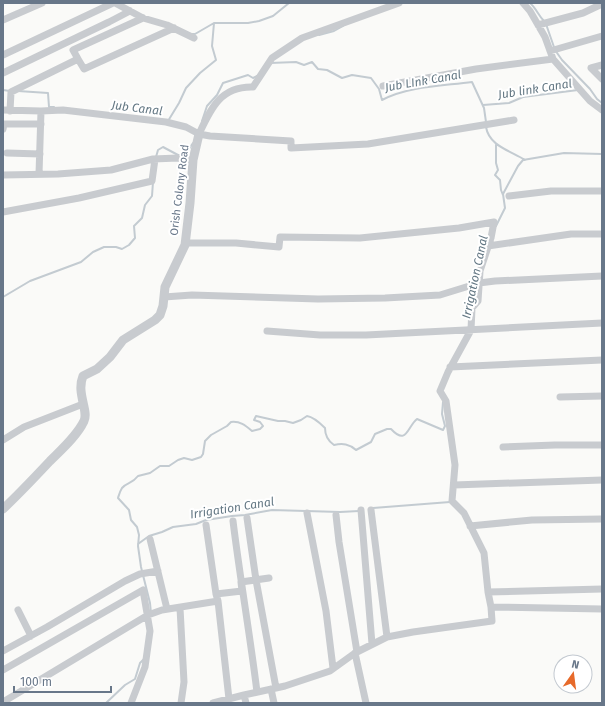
<svg xmlns="http://www.w3.org/2000/svg" width="605" height="706" font-family="'Fira Sans',sans-serif">
	<rect width="100%" height="100%" fill="#fafaf8"/>
	<g fill="none" stroke-linecap="round" stroke-linejoin="round">
		<!-- stream -->
		<path stroke="#c3cbd1" stroke-width="2" d="M 436,3 L 448,3
			M 500,3 L 509,3
			M 530,3 C 536,8 538,15 544,21
			M 546,24 L 555,50 L 562,60 L 590,89 L 597,99 L 602,103
			M 191,34 L 195,34 L 214,23 L 248,23 L 259,21 L 273,16 L 289,3
			M 319,35 L 334,31 L 343,26
			M 270,63 L 296,62 L 304,65 L 312,62 L 318,69 L 327,70 L 342,78 L 352,75 L 371,78 L 379,89 L 382,100 C 409,86 442,86 472,82 L 484,108 L 486,122
			M 3,90 L 10,91
			M 18,91 L 48,93 L 49,107 L 54,107
			M 483,105 L 509,103 L 523,97 L 578,90
			M 168,121 L 179,103 L 186,88 L 200,73 L 216,60 L 212,46 L 214,23
			M 202,121 L 207,106 L 217,95 L 223,83 L 248,75 L 253,78 L 257,76
			M 486,127 C 489,146 511,151 525,160
			M 496,145 L 496,163 L 498,170 L 495,175 L 500,180 L 501,190 L 503,195
			M 156,157 L 158,150 L 163,147 L 178,155 L 185,155 L 193,143
			M 496,226 L 505,208 L 503,194 L 518,166 L 523,160 L 564,153 L 602,154
			M 3,297 L 30,281 L 81,262 L 93,252 L 104,247 L 116,247 L 122,249 L 129,245 L 135,238 L 134,226 L 142,218 L 145,205 L 152,196 L 153,182
			M 373,508 L 450,502
			M 138,544 L 149,536 L 162,532 L 173,527 L 196,524 L 206,520 L 232,516 L 245,515 L 272,510 L 340,512 L 359,511
			M 151,613 L 150,603 L 141,567 L 138,546 L 139,535 L 137,527 L 131,520 L 129,510 L 118,498 C 119,495 120,491 122,488 C 127,482 132,484 138,476 L 150,473 L 160,466 L 169,466 L 178,460 L 184,458 L 192,460 L 201,457 L 203,454 L 205,441 L 211,435 L 227,426 L 231,422 C 240,421 245,425 252,431 L 260,429 L 263,426 L 260,422 L 254,420 L 256,416 L 278,421 L 285,421 L 293,423 L 301,420 L 307,416 C 314,417 320,423 325,428 C 325,436 328,441 334,445 C 343,443 349,444 356,450 L 371,442 L 375,434 L 387,429 L 391,429 C 407,446 407,427 417,419 L 443,430 L 445,426 L 442,414 L 443,402
			M 106,703 L 125,685 L 135,679 L 140,663 L 144,659"/>
		<!-- minor -->
		<path stroke="#c8cbcf" stroke-width="7" d="M 115,3 L 143,18 L 167,25 L 194,38
			M 523,3 L 530,11 L 545,37 L 553,59 L 590,101 L 602,110
			M 3,20 L 42,3
			M 538,25 L 583,13 L 602,4
			M 550,51 L 602,36
			M 3,55 L 113,3
			M 78,59 L 73,50 L 143,18
			M 602,65 L 591,68 L 602,79
			M 3,73 L 109,22 L 130,11
			M 383,86 L 476,69 L 553,59
			M 3,110 L 41,111 L 39,174
			M 10,111 L 11,92 L 78,59 L 84,69 L 174,28
			M 41,111 L 63,110 L 166,122 L 186,127 L 199,134 L 210,136 L 291,141 L 291,148 L 368,144 L 514,120
			M 3,129 L 4,124 L 41,124
			M 199,134 C 211,108 221,86 253,87 L 272,58 L 302,38 L 399,3
			M 7,153 L 40,154
			M 3,175 L 58,174 L 111,170 L 153,159 L 178,158 L 193,160
			M 509,196 L 551,191 L 602,191
			M 3,212 L 79,198 L 152,181 L 155,159
			M 185,243 L 236,243 L 279,247 L 280,237 L 360,238 L 459,228 L 494,222 L 491,238 L 480,271 L 478,301 L 472,308 L 471,330 L 448,372 L 440,391 L 446,401 L 455,465 L 452,501 L 464,513 L 484,553 L 488,592 L 491,607
			M 488,246 L 571,234 L 602,234
			M 164,297 L 192,295 L 318,299 L 385,298 L 440,295 L 479,283 L 495,281 L 602,276
			M 267,331 L 320,335 L 366,335 L 602,323
			M 450,367 L 602,360
			M 560,397 L 602,396
			M 3,440 L 24,427 L 83,404
			M 503,447 L 555,445 L 602,445
			M 454,485 L 602,480
			M 361,510 L 372,644
			M 371,510 L 387,637
			M 307,513 L 326,611 L 333,668
			M 336,515 L 339,542 L 357,652
			M 247,518 L 256,580 L 276,688
			M 233,521 C 240,578 250,635 257,692
			M 206,525 L 216,594
			M 470,526 L 532,520 L 602,519
			M 150,539 L 167,609
			M 488,592 L 602,589
			M 218,601 L 229,699
			M 180,608 L 184,682 L 181,703
			M 18,610 L 31,636
			M 3,651 L 47,627 L 125,581 L 140,574 L 158,571
			M 355,653 L 366,703
			M 3,670 L 143,590 L 150,631 L 145,667 L 131,703
			M 271,689 L 274,703
			M 244,695 L 285,686 L 330,671 L 355,653 L 387,637 L 413,632 L 492,621 L 491,607 L 602,609
			M 3,702 L 148,615 L 162,610 L 218,601 L 216,594 L 242,591 L 241,582 L 269,578
			M 213,703 L 244,695 L 246,703"/>
		<!-- tertiary -->
		<path stroke="#c8cbcf" stroke-width="9" d="M 3,509 C 19,494 35,477 50,461 C 61,450 77,436 84,421 C 89,411 76,393 83,376 L 97,369 L 110,357 L 123,340 L 155,320 L 160,315 L 163,306 L 165,287 L 185,245 L 190,203 L 193,160 L 199,134"/>
	</g>
	<g text-anchor="middle" stroke-width="4" stroke-linejoin="round" paint-order="stroke">
		<!-- street labels -->
		<g font-size="11" fill="#687789" stroke="#fff">
			<text transform="translate(179 190) rotate(-83)" y="4">Orish Colony Road</text>
		</g>
		<!-- water labels -->
		<g font-size="12" font-style="italic" fill="#647884" stroke="#fff">
			<text transform="translate(423 81) rotate(-10)" y="4">Jub LInk Canal</text>
			<text transform="translate(535 89) rotate(-9)" y="4">Jub link Canal</text>
			<text transform="translate(137 108) rotate(7)" y="4">Jub Canal</text>
			<text transform="translate(475 277) rotate(-78)" y="4">Irrigation Canal</text>
			<text transform="translate(232 508) rotate(-9)" y="4">Irrigation Canal</text>
		</g>
	</g>
	<!-- border -->
	<rect width="605" height="706" fill="none" stroke="#687789" stroke-width="8"/>
	<!-- north arrow -->
	<g transform="translate(573 674) rotate(14)"><circle r="19" fill="#ffffff" stroke="#c3c9d0"/>
	<path d="M0-3L7 15L0 10L-7 15Z" fill="#e76a2a"/>
	<text y="-6" font-size="11" font-weight="bold" text-anchor="middle" fill="#687789">N</text>
	</g>
	<!-- scale -->
	<path d="M14 686v6h97v-6" fill="none" stroke="#687789" stroke-width="2"/>
	<text x="20" y="686" font-size="12" fill="#687789" stroke="#ffffff" stroke-width="3" paint-order="stroke">100 m</text>
</svg>
